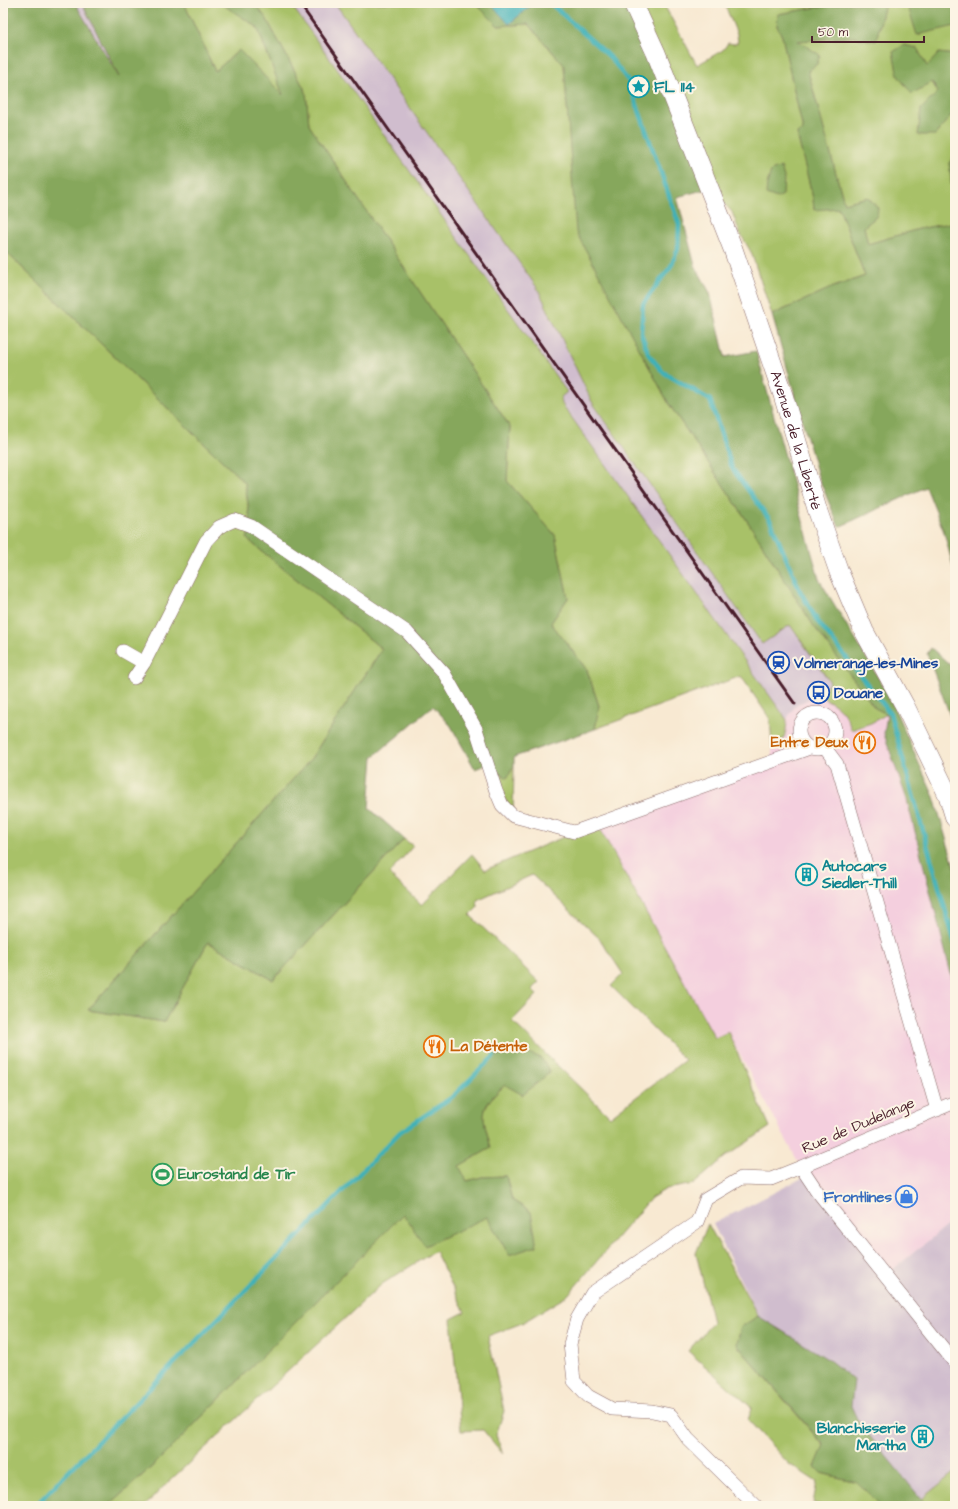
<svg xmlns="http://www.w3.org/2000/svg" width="958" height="1509" font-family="'Architects Daughter',sans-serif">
	<rect width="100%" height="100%" fill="#fcf5e5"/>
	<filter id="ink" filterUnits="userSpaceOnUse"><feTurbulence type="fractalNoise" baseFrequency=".025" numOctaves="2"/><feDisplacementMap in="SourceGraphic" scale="8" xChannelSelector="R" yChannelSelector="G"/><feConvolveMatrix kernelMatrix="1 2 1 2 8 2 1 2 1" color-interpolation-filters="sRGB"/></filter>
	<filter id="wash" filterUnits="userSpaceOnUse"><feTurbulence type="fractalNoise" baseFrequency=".012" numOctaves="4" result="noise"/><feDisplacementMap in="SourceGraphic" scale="16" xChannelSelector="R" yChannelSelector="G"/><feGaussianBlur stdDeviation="0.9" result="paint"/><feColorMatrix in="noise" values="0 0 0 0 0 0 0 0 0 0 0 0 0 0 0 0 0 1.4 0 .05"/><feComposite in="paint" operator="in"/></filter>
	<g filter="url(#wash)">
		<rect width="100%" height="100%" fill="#f8e9d2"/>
		<!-- built -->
		<path fill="#f4cfde" d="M 823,698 L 835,704 L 844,713 L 851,729 L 871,723 L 887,714 L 884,734 L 907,800 L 955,990 L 955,1060 L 952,1062 L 955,1069 L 955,1219 L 886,1275 L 801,1167 L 728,1033 L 715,1038 L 597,823 L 772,762 L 772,748 L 777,747 L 786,731 L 788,717 L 796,705 L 809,699 Z"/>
		<!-- industrial -->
		<path fill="#d0bdce" d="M 75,3 L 82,3 L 124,85 Z
			M 290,3 L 335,3 L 538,289 L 592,402 L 762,644 L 790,625 L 830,682 L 823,691 L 823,698 L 809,699 L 796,705 L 788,717 L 787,720 L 562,404 L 561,397 L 566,392 Z
			M 806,1176 L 886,1275 L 955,1219 L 955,1472 L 921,1499 L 859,1423 L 851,1406 L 854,1380 L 829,1360 L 758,1316 L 713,1224 Z"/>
		<!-- green -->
		<path fill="#a8c167" stroke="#797049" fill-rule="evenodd" d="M 184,3 L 223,3 L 257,27 L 284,96 L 215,71 Z
			M 254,3 L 290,3 L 567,392 L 561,397 L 562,404 L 787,720 C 786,732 785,745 772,748 L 770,719 L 741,676 L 595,729 L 599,706 L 587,670 L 551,623 L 568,598 L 555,535 L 507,481 L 510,427 L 309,125 L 306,92 L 266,18 Z
			M 335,3 L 475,3 L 498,26 L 528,24 L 564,65 L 577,232 L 669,404 L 750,525 L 813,625 L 875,708 L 887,714 L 871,723 L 851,730 C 847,713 838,705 823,698 L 823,691 L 830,682 L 790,625 L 762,644 L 592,402 L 538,289 Z
			M 633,3 L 663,3 L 697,65 L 723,50 L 728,43 L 734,44 L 738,42 L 737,34 L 724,3 L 843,3 L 779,14 L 777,26 L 782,36 L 803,130 L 797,134 L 813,198 L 814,209 L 839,208 L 865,276 L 831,288 L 772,315 L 751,252 L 740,233 L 732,212 L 710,188 Z
			M 885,3 L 907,4 L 937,29 L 955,26 L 955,55 L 939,53 L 932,82 L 938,92 L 921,109 L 935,135 L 953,113 L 955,116 L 955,132 L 952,134 C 955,145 957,153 949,163 L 953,199 L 955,201 L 955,222 L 919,229 L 868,244 L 864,227 L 877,216 L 868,197 L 844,203 L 808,71 L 817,64 L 798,41 L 852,37 L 876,40 Z
			M 3,249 L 245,483 L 251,526 L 247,539 L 382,649 L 310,760 L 88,1010 L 164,1022 L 208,942 L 273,980 L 404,839 L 413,846 L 389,874 L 422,905 L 472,854 L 485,870 L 597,823 L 715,1038 L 728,1032 L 770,1127 L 725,1157 L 694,1184 L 666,1189 L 651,1198 L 567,1296 L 522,1323 L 488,1336 L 504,1411 L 496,1435 L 503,1454 L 483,1430 L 461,1431 L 451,1319 L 465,1312 L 435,1251 L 382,1284 L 162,1488 L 145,1506 L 108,1506 L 156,1463 L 403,1213 L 488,1217 L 531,1212 L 512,1200 L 506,1176 L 482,1177 L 467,1181 L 458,1166 L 491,1148 C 482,1113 476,1111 505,1085 L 494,1056 L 452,1097 L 400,1132 L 35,1506 L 3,1506 ZM 532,875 L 599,938 L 623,974 L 611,986 L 685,1060 L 610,1117 L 512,1021 L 537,995 L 532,989 L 539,982 L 470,915 L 478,907 L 477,900 Z
			M 488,764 L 507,778 L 514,766 L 513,816 Z
			M 708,1224 L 758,1316 L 741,1327 L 737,1345 L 824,1446 L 821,1473 L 857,1482 L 881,1506 L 825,1506 L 813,1503 L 817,1482 L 789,1464 L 748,1420 L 752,1408 L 688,1351 L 713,1322 L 696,1253 Z
			M 955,1472 L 955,1506 L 927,1506 L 921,1499 Z"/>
		<!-- forest -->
		<path fill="#86a75c" stroke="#686344" d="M 3,3 L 75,3 L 119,77 L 82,3 L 184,3 L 215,71 L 239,50 L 283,95 L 257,27 L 220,3 L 254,3 L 266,18 L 306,92 L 309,125 L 510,427 L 507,481 L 555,535 L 568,598 L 551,623 L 587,670 L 599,706 L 595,729 L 514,757 L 514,766 L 507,778 L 488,764 L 475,769 L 451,726 L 433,706 L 373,757 L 369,808 L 404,839 L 273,980 L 208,942 L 164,1022 L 88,1010 L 310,760 L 382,649 L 247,539 L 251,526 L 245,483 L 3,249 Z
			M 475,3 L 633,3 L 710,188 L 677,197 L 695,265 L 710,293 L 725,357 L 756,351 L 819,579 L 888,694 L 934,797 L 955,869 L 955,990 L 907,800 L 884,734 L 887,714 L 875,708 L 813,625 L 750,525 L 669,404 L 576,232 L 564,65 L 528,24 L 498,26 Z
			M 843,3 L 885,3 L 876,41 L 852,37 L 798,41 L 820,55 L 817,64 L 808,71 L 844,203 L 868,197 L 878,208 L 877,216 L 864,227 L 868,244 L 919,229 L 955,222 L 955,574 L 944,532 L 926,487 L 839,527 L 818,476 L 772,315 L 831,288 L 865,276 L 839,208 L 814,210 L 813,198 L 797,134 L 803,130 L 782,36 L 777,26 L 778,14 Z
			M 894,3 L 955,3 L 955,26 L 917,35 L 907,4 Z
			M 904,45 L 917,48 L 927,66 L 939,53 L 955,55 L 955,116 L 953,113 L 935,135 L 918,135 L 921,109 L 938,92 L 932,82 L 912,94 L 898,76 L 893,52 Z
			M 955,156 L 955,201 L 953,199 L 949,163 Z
			M 781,167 L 784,177 L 783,195 L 777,198 L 766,194 L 767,184 L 771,171 Z
			M 931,648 L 955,669 L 955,729 L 927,654 Z
			M 527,1052 L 541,1058 L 550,1072 L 523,1095 L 505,1085 C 477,1110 482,1114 491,1148 L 459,1166 L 467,1181 L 482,1177 L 506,1176 L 512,1200 L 531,1212 L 537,1246 L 509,1255 L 487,1217 L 425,1246 L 403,1214 L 156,1463 L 108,1506 L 35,1506 L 400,1132 L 452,1097 L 494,1056 Z
			M 758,1316 L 829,1360 L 854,1380 L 851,1406 L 859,1423 L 927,1506 L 881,1506 L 857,1482 L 821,1473 L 815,1467 L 824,1445 L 737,1345 L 741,1327 Z"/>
		<!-- water -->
		<path fill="#40b1b8" stroke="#456872" d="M 490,3 L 534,3 L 509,24 Z"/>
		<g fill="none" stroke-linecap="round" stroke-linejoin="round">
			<!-- stream -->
			<path stroke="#40b1b8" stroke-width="4.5" d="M 550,3 L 610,57 L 629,82 L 679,224 L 678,249 L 671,266 L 643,304 L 641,333 L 649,355 L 663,372 L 710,400 L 732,468 L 770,520 L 800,591 L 818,622 L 890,713 L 955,944
				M 35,1506 L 400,1132 L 452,1097 L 494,1056"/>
		</g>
	</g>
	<g filter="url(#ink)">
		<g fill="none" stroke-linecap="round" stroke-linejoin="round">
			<defs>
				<path id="minor" d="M 123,651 L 144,663 L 206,541 L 219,527 L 235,520 L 251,526 L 407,632 L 444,673 L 476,729 L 496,791 L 502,805 L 513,816 L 574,832 L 810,748
					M 134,678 L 144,663
					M799 731a18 18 0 1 1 36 0a18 18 0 1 1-36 0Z
					M 825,748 L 837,764 L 937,1110
					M 955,1102 L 801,1167 L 817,1191 L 955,1363
					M 756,1506 L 688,1439 L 671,1415 L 652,1411 L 612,1409 L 588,1396 L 574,1381 L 570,1344 L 577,1319 L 592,1293 L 697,1222 L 706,1199 L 741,1178 L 771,1179 L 801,1167"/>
				<g id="secondary">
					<path id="s1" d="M 633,3 L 656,53 L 733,249 L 783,395 L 817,509 L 839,572 L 864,631 L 905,706 L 948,795 L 955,818"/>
				</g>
			</defs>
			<!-- minor casing -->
			<use href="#minor" stroke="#876665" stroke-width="14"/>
			<!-- secondary casing -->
			<use href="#secondary" stroke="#876665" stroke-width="20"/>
			<!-- minor -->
			<use href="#minor" stroke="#fff" stroke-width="13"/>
			<!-- secondary -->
			<use href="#secondary" stroke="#fff" stroke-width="19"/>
			<!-- rail -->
			<path stroke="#4a1f2b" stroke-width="3" d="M 299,3 L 795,704"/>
		</g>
	</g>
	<!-- icons -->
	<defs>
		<symbol id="sight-ring" viewBox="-11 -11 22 22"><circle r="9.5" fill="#fcf5e5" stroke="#0f9aa8" stroke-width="1.5"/><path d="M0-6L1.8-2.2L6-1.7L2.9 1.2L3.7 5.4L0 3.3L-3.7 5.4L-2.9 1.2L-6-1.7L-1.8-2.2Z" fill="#0f9aa8"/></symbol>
		<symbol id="station-ring" viewBox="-11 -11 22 22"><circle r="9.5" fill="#fcf5e5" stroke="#1a4fb4" stroke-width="1.5"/><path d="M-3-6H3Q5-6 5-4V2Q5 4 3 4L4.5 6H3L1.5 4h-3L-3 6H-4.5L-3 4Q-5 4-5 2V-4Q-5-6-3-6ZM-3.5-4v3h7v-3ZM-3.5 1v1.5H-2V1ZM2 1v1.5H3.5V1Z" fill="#1a4fb4"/></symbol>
		<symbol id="bus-ring" viewBox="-11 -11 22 22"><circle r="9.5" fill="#fcf5e5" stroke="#1a4fb4" stroke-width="1.5"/><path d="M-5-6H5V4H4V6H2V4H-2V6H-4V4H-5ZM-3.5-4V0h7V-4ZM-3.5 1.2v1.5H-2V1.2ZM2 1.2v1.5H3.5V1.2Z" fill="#1a4fb4"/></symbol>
		<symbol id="restaurant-ring" viewBox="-11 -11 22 22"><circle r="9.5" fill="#fcf5e5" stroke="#e8710a" stroke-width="1.5"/><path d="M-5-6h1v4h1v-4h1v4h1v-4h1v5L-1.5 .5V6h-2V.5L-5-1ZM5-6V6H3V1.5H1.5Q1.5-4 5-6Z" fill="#e8710a"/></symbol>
		<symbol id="building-ring" viewBox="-11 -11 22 22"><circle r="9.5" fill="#fcf5e5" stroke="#0f9aa8" stroke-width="1.5"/><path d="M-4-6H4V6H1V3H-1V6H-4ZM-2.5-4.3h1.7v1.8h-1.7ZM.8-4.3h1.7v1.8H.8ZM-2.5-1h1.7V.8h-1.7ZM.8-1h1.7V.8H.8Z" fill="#0f9aa8"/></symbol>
		<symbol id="stadium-ring" viewBox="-11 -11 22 22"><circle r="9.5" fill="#fcf5e5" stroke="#2e9e5b" stroke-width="1.5"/><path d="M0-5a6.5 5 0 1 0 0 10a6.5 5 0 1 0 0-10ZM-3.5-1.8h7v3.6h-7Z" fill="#2e9e5b"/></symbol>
		<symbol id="shop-ring" viewBox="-11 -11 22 22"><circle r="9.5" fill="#fcf5e5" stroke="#3f7fe0" stroke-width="1.5"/><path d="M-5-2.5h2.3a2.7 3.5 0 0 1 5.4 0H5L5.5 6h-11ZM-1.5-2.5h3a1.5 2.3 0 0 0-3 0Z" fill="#3f7fe0"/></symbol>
	</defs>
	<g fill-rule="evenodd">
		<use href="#sight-ring" x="626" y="74" width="25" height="25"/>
		<use href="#station-ring" x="766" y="650" width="25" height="25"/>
		<use href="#bus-ring" x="806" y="680" width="25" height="25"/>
		<use href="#restaurant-ring" x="852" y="730" width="25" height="25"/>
		<use href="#building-ring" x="794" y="862" width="25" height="25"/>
		<use href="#restaurant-ring" x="422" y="1034" width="25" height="25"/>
		<use href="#stadium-ring" x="150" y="1162" width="25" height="25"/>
		<use href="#shop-ring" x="894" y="1184" width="25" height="25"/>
		<use href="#building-ring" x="910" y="1424" width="25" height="25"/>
	</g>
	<g text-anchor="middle" stroke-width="4" stroke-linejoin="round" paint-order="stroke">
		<!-- culture labels -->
		<g font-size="15" font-weight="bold" fill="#0d838f" stroke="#fcf5e5" text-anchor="start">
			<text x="654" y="92">FL 114</text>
			<text x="822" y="871">Autocars<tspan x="822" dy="17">Siedler-Thill</tspan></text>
			<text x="906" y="1433" text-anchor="end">Blanchisserie<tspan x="906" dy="17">Martha</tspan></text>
		</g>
		<!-- street labels -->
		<g font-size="15" fill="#4a1f2b" stroke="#fcf5e5">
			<text dy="5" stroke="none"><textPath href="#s1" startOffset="467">Avenue de la Liberté</textPath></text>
			<text transform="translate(858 1125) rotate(-23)" y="5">Rue de Dudelange</text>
		</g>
		<!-- transit labels -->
		<g font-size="15" font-weight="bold" fill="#164399" stroke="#fcf5e5" text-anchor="start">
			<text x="794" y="668">Volmerange-les-Mines</text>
			<text x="834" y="698">Douane</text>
		</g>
		<!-- food labels -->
		<g font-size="15" font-weight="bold" fill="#c56008" stroke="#fcf5e5" text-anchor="end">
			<text x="848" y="747">Entre Deux</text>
			<text x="450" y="1051" text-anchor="start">La Détente</text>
		</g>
		<!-- leisure labels -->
		<g font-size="15" font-weight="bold" fill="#27864d" stroke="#fcf5e5" text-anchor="start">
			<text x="178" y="1179">Eurostand de Tir</text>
		</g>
		<!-- shop labels -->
		<g font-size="15" font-weight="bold" fill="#366cbe" stroke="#fcf5e5" text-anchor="end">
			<text x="892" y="1202">Frontlines</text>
		</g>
	</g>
	<!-- margin -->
	<rect width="958" height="1509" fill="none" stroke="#fcf5e5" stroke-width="16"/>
	<!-- scale -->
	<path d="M812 36v6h112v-6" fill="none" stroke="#4a1f2b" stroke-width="2"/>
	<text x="818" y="36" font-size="12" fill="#4a1f2b" stroke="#fcf5e5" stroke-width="3" paint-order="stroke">50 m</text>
</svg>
